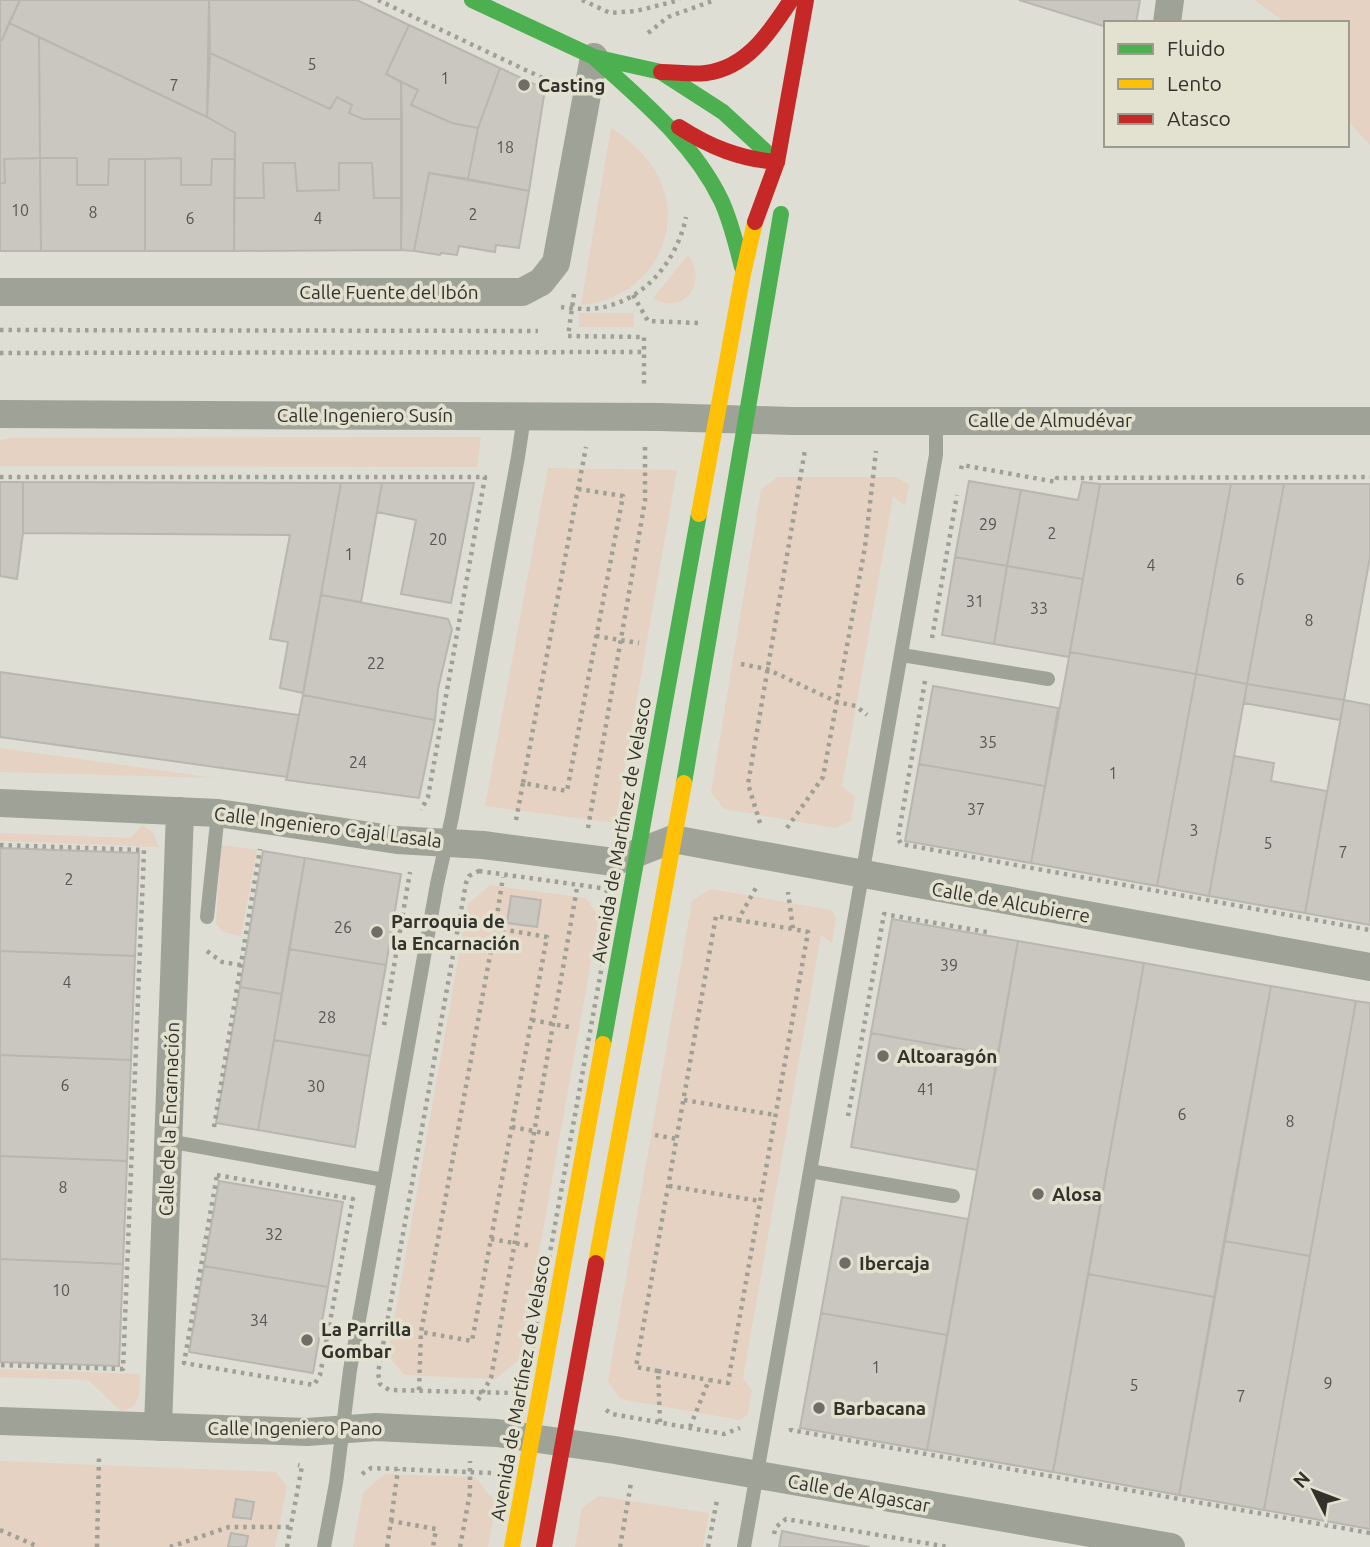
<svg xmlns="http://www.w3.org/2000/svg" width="1370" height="1547" font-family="Ubuntu,sans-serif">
	<rect width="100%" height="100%" fill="#dfded4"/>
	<!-- green -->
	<path fill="#e5d2c2" d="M 1254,0 L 1370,0 L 1370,145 L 1347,120 L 1347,23 L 1286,23 Z
		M 611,127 C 628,140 645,153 656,172 C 690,232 647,300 581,305 Z
		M 688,255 C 710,283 681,317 653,298 Z
		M 579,313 L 634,313 L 634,327 L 579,327 Z
		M 481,437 L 477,467 L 0,466 L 0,440 L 10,438 Z
		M 548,468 L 677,470 L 615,823 L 485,806 Z
		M 777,477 L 896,477 L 909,485 L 905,506 L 893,496 L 886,537 L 842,786 L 855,797 L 851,821 L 835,828 L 724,809 L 711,792 L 761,490 Z
		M 0,748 L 216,778 L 0,772 Z
		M 142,825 L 153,833 L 159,847 L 0,841 L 0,833 L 131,838 Z
		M 221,845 L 257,850 L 241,936 L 223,932 L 216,924 Z
		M 490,885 L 586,898 L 599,917 L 520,1359 L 496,1379 L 404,1375 L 388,1355 L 468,904 Z
		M 710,889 L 831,910 L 836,918 L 832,943 L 821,935 L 743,1378 L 752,1390 L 748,1414 L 740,1420 L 620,1399 L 608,1381 L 692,901 Z
		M 0,1369 L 140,1374 C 139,1391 142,1408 121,1411 L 88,1380 L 0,1377 Z
		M 0,1461 L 276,1472 L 287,1486 L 275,1547 L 0,1547 Z
		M 385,1474 L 475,1477 L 496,1503 L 488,1547 L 353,1547 L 363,1493 Z
		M 599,1496 L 709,1513 L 703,1547 L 575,1547 L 582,1508 Z"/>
	<!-- building -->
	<path fill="#cac7c0" stroke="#b8b6af" stroke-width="2" d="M 0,0 L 20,0 L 2,40 L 0,39 Z
		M 20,0 L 209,0 L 207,117 L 9,23 Z
		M 209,0 L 357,0 L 409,25 L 386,74 L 401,82 L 402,119 L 363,119 L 349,113 L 352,105 L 337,97 L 330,109 L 210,53 Z
		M 1019,0 L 1140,0 L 1136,23 L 1106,23 L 1106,27 Z
		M 9,23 L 39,37 L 40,158 L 4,159 L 5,183 L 0,183 L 0,39 L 2,40 Z
		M 409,25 L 500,68 L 478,128 L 452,123 L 411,105 L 418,90 L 386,74 Z
		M 39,37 L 207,117 L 235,133 L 235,159 L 212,159 L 211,185 L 181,185 L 181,158 L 145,159 L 109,159 L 108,185 L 77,185 L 77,158 L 40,158 Z
		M 210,53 L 330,109 L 337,97 L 352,105 L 349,113 L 363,119 L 402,119 L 402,198 L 374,198 L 372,163 L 339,163 L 339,190 L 297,191 L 295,163 L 263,163 L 264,198 L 234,198 L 235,133 L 207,117 Z
		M 500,68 L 545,89 L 529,191 L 468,179 L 478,128 Z
		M 401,82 L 418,90 L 411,105 L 452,123 L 478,128 L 468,179 L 429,173 L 414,251 L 401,250 Z
		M 40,158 L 41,251 L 0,251 L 0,183 L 5,183 L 4,159 Z
		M 40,158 L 77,158 L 77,185 L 108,185 L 109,159 L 145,159 L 145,251 L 41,251 Z
		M 181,158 L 181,185 L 211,185 L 212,159 L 235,159 L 234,251 L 145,251 L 145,159 Z
		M 263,163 L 295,163 L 297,191 L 339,190 L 339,163 L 372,163 L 374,198 L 402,198 L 401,250 L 234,251 L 234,198 L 264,198 Z
		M 429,173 L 529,191 L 519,248 L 496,245 L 495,252 L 459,246 L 457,255 L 441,253 L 440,255 L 414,251 Z
		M 969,481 L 1021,490 L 1007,566 L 955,557 Z
		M 0,482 L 23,482 L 23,533 L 17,579 L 0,576 Z
		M 23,482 L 341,483 L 303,693 L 280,688 L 288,642 L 270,639 L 290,535 L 23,533 Z
		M 1082,482 L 1100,484 L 1083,579 L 1007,566 L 1021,490 L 1078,500 Z
		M 341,483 L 382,483 L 361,602 L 321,595 Z
		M 382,483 L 474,483 L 451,603 L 401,594 L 416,520 L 377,512 Z
		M 1100,484 L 1231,484 L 1196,674 L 1070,652 Z
		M 1231,484 L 1284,484 L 1247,684 L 1196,674 Z
		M 1284,484 L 1370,484 L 1370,557 L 1344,700 L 1247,684 Z
		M 955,557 L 1007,566 L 994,644 L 942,635 Z
		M 1007,566 L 1083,579 L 1069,657 L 994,644 Z
		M 321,595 L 448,619 L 452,629 L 438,689 L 435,720 L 303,695 Z
		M 1070,652 L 1196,674 L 1157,886 L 1031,863 Z
		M 0,672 L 299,715 L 287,777 L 0,737 Z
		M 1196,674 L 1247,684 L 1209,896 L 1157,886 Z
		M 1247,684 L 1344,700 L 1340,720 L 1244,703 Z
		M 933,686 L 1058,708 L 1045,786 L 919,764 Z
		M 303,695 L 435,720 L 419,798 L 286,780 Z
		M 1344,700 L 1370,705 L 1370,925 L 1305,913 Z
		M 1234,756 L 1274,763 L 1271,781 L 1327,791 L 1305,913 L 1209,896 Z
		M 919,764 L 1045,786 L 1031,863 L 905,841 Z
		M 0,848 L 139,853 L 135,956 L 0,951 Z
		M 263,851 L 305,858 L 282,994 L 240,987 Z
		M 305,858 L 401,874 L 386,965 L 289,949 Z
		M 511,896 L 541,900 L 537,927 L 507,923 Z
		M 892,919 L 1018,941 L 998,1056 L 871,1033 Z
		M 1018,941 L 1144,963 L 1053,1472 L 927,1450 Z
		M 289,949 L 386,965 L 370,1056 L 274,1040 Z
		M 0,951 L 135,956 L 131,1060 L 0,1055 Z
		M 1144,963 L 1271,986 L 1215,1297 L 1088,1274 Z
		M 1271,986 L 1356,1001 L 1310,1256 L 1224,1241 Z
		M 240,987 L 282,994 L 258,1130 L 216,1123 Z
		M 1356,1001 L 1370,1003 L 1370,1529 L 1264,1510 Z
		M 871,1033 L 998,1056 L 977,1170 L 851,1147 Z
		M 274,1040 L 370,1056 L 355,1147 L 258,1130 Z
		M 0,1055 L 131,1060 L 127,1161 L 0,1156 Z
		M 0,1156 L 127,1161 L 123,1264 L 0,1259 Z
		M 219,1181 L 343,1202 L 328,1287 L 204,1266 Z
		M 842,1197 L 968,1219 L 947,1335 L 821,1313 Z
		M 1224,1241 L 1310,1256 L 1264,1510 L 1179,1495 Z
		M 0,1259 L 123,1264 L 119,1366 L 0,1362 Z
		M 204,1266 L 328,1287 L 313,1373 L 189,1352 Z
		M 1088,1274 L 1215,1297 L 1179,1495 L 1053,1472 Z
		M 821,1313 L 947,1335 L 927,1450 L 800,1428 Z
		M 236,1499 L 254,1502 L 251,1519 L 233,1517 Z
		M 782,1531 L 813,1537 L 870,1547 L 779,1547 Z
		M 231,1533 L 248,1536 L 246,1547 L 228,1547 Z"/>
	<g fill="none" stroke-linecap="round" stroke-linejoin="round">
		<!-- path -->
		<path stroke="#9ea096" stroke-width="4.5" stroke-dasharray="3.5 5" stroke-linecap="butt" d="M 378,0 L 551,82 L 556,88
			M 582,0 L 610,13 L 636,11 L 680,0
			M 648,33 L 668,17 L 715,0
			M 574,294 L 568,336 L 644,337 L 644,388
			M 633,295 L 648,321 L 698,323
			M 561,307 C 569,308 579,309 588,309 C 639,307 676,265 686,217
			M 0,330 L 538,331
			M 0,353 L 644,352
			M 961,469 L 962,465 L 1056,482 L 1057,478 L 1370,477
			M 0,477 L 485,477 L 428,797 L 421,810
			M 578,489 L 623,496 L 567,791 L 523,783 L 578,489 L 586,447
			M 596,636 L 639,643
			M 932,638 L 957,495
			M 741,664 L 767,669 L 837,702 L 856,706 L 867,715
			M 925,681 L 898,838 L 901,844 L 1370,930
			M 516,820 L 523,783
			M 760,823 L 748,784 L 805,450
			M 588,828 L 645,501 L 645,446
			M 787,828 L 823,777 L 865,547 L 876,451
			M 0,845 L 144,850 L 123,1369 L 0,1365
			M 479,871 L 601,888 L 609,892 L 613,905 L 526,1385 L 520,1391 L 513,1393 L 389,1390 L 380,1384 L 378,1373 L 466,883 L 469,876 Z
			M 738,920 L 793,929
			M 495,928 L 503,877
			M 207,951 L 222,962 L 241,965
			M 532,1020 L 569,1027
			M 384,1025 L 410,872
			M 684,1100 L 775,1115
			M 848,1116 L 884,914 L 987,932
			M 214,1127 L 260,849
			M 512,1127 L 549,1134
			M 655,1135 L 677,1139
			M 217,1175 L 353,1199 L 320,1375 L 314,1385 L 184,1363 Z
			M 669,1186 L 760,1201
			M 491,1239 L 532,1246
			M 658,1371 L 709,1380
			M 419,1390 L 421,1332 L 495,928 L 547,937 L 472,1341 L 421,1332
			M 478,1400 L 491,1378 L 577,888
			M 606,1410 L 612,1414 L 724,1434 L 740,1428
			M 660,1422 L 658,1371 L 636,1367 L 716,916 L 738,920 L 757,886
			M 690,1427 L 709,1380 L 728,1383 L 808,932 L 793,929 L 788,892
			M 791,1428 L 791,1430 L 1370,1533
			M 362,1474 L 371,1468 L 491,1473
			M 391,1521 L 398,1469
			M 0,1530 L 39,1547
			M 774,1534 L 776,1527 L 786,1519 L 948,1547
			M 97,1547 L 99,1457
			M 170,1547 L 229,1527 L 291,1527
			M 287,1547 L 302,1466 L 298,1465
			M 387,1547 L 391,1521 L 436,1529 L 433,1547
			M 460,1547 L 470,1493 L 470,1461
			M 620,1547 L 631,1483
			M 708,1547 L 717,1500"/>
		<!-- lane -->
		<path stroke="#9fa397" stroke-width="14" d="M 902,655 L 1048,679
			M 207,917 L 218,813
			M 168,1141 L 384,1180
			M 810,1171 L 953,1196
			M 324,1547 L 336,1483 L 350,1370 L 437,884 L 452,817 L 518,457 L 524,417
			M 744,1547 L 931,483 L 936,455 L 936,420"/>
		<!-- street -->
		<path stroke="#9fa397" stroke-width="28" d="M 1167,23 L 1170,0
			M 0,292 L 522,292 L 541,282 L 556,263 L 594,57
			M 0,414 L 660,417 L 791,421 L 1370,421
			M 0,803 L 218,813 L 397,840 L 483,845 L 614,862 L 673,839 L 1370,967
			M 0,1421 L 307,1432 L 376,1427 L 497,1433 L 615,1450 L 1171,1547
			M 158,1427 L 180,811"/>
		<!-- fast -->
		<path stroke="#4caf50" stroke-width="16" d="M 472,0 L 594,57 L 661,72 L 723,112 L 777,162
			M 595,58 C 641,100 693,142 721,200 C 731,221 736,244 742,267
			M 684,783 L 781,214
			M 603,1044 L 699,514"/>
		<!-- slow -->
		<path stroke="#ffc107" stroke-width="16" d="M 699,514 L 743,274 L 755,222
			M 596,1263 L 684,783
			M 512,1547 L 603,1044"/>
		<!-- jam -->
		<path stroke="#c62828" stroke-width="16" d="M 661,72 C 676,72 691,75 706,73 C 747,68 770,32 791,0
			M 679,127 C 710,147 740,159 777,162
			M 755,222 L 777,162 L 806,0
			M 544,1547 L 596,1263"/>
	</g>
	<!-- markers -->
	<g fill="#6f6e66" stroke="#e3e1d0" stroke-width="2.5">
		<circle cx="524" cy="85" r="7"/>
		<circle cx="377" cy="932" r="7"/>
		<circle cx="883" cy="1056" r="7"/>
		<circle cx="1038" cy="1194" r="7"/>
		<circle cx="845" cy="1263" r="7"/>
		<circle cx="307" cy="1340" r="7"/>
		<circle cx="819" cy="1408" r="7"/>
	</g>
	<g text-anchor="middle" stroke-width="7" stroke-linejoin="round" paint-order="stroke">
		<!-- number labels -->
		<g font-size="16" fill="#585650">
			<text x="312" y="70">5</text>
			<text x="445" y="84">1</text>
			<text x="174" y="91">7</text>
			<text x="505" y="153">18</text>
			<text x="20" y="216">10</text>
			<text x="93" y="218">8</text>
			<text x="473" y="220">2</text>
			<text x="190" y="224">6</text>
			<text x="318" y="224">4</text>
			<text x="988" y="530">29</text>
			<text x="1052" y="539">2</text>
			<text x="438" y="545">20</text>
			<text x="349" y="560">1</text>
			<text x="1151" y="571">4</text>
			<text x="1240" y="585">6</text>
			<text x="975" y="607">31</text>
			<text x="1039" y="614">33</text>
			<text x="1309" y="626">8</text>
			<text x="376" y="669">22</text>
			<text x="988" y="748">35</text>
			<text x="358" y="768">24</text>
			<text x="1113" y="779">1</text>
			<text x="976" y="815">37</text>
			<text x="1194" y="836">3</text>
			<text x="1268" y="849">5</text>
			<text x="1343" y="858">7</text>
			<text x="69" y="885">2</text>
			<text x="343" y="933">26</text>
			<text x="949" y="971">39</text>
			<text x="67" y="988">4</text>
			<text x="327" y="1023">28</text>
			<text x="65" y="1091">6</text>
			<text x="316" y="1092">30</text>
			<text x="926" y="1095">41</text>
			<text x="1182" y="1120">6</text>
			<text x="1290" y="1127">8</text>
			<text x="63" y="1193">8</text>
			<text x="274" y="1240">32</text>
			<text x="61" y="1296">10</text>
			<text x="259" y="1326">34</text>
			<text x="876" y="1373">1</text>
			<text x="1328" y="1389">9</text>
			<text x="1134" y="1391">5</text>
			<text x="1241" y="1402">7</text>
		</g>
		<!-- poi labels -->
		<g font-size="19" font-weight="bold" fill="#32312b" stroke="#e3e1d0" text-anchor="start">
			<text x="538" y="92">Casting</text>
			<text x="391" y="928">Parroquia de<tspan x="391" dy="22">la Encarnación</tspan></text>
			<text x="897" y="1063">Altoaragón</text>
			<text x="1052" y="1201">Alosa</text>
			<text x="859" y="1270">Ibercaja</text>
			<text x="321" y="1336">La Parrilla<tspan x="321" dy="22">Gombar</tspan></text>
			<text x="833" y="1415">Barbacana</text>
		</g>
		<!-- street labels -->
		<g font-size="19" fill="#32312b" stroke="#e3e1d0">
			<text x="389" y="299">Calle Fuente del Ibón</text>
			<text x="365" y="422">Calle Ingeniero Susín</text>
			<text x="1050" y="427">Calle de Almudévar</text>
			<text transform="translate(328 827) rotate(7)" y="7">Calle Ingeniero Cajal Lasala</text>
			<text transform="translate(621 830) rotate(-80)" y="7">Avenida de Martínez de Velasco</text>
			<text transform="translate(1011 902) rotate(10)" y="7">Calle de Alcubierre</text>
			<text transform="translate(169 1119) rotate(-88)" y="7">Calle de la Encarnación</text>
			<text transform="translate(520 1388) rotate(-80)" y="7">Avenida de Martínez de Velasco</text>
			<text x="295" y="1435">Calle Ingeniero Pano</text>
			<text transform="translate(859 1493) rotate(10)" y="7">Calle de Algascar</text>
		</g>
	</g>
	<!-- legend -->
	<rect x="1104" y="21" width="245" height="126" fill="#e3e1d0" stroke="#9c9b8e" stroke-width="2"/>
	<rect x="1118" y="44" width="35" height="10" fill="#4caf50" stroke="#9c9b8e" stroke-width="2"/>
	<text x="1167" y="56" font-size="21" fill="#32312b">Fluido</text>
	<rect x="1118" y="79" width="35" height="10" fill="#ffc107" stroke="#9c9b8e" stroke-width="2"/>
	<text x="1167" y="91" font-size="21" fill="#32312b">Lento</text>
	<rect x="1118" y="114" width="35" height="10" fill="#c62828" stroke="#9c9b8e" stroke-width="2"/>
	<text x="1167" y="126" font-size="21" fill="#32312b">Atasco</text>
	<!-- north arrow -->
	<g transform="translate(1314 1491) rotate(312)" stroke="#e3e1d0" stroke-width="5" paint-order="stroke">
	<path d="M0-5L12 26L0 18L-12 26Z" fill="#32312b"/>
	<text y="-10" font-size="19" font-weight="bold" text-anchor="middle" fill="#32312b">N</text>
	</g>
</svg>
